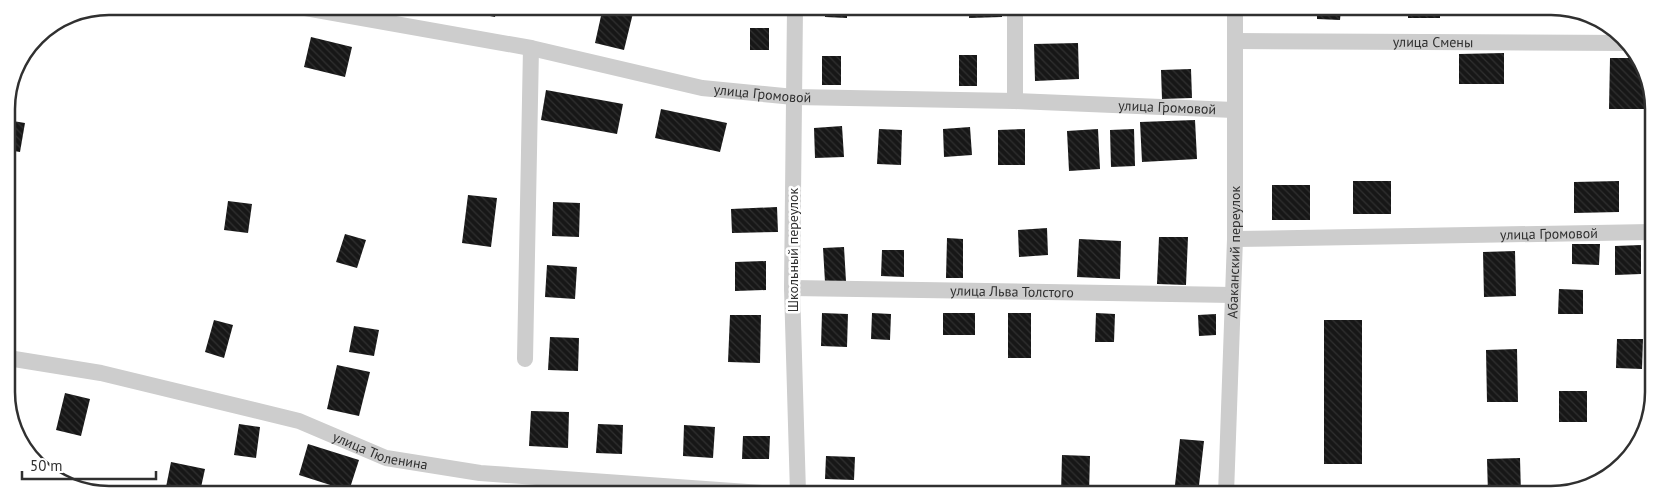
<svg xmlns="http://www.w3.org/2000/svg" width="1660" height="501" font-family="'PT Sans',sans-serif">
	<defs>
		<pattern id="building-back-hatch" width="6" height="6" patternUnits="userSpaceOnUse" patternTransform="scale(1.25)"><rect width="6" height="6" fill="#171717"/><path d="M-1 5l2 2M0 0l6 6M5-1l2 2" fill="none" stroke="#303030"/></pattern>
	</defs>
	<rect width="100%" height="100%" fill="#fff"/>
	<!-- building -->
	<path fill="url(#building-back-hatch)" d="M 445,7 L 497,7 L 495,17 Z
		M 603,7 L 626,7 L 634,9 L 624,50 L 595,43 Z
		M 825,8 L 847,8 L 847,18 L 825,17 Z
		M 969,8 L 1002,8 L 1002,17 L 969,18 Z
		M 1065,8 L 1095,9 L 1095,11 L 1066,13 Z
		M 1171,9 L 1214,9 L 1214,16 L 1171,16 Z
		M 1317,9 L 1341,9 L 1340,20 L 1317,19 Z
		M 1408,9 L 1440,9 L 1440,18 L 1408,18 Z
		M 750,28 L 769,28 L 769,50 L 750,50 Z
		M 311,37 L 352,47 L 345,77 L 304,67 Z
		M 1078,43 L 1079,79 L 1035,81 L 1034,44 Z
		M 1504,53 L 1504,84 L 1459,84 L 1459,54 Z
		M 959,55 L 977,55 L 977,86 L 959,86 Z
		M 822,56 L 841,56 L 841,85 L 822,85 Z
		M 1610,58 L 1636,58 L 1648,81 L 1648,109 L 1609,109 Z
		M 1191,69 L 1192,98 L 1162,99 L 1161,70 Z
		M 546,90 L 623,104 L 617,134 L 541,120 Z
		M 661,109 L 727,123 L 720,152 L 655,138 Z
		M 7,120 L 25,123 L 20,152 L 7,150 Z
		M 1195,120 L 1197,159 L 1142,162 L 1140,122 Z
		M 842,126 L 844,157 L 815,158 L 814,128 Z
		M 970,127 L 972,155 L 944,157 L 943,129 Z
		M 879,129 L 902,130 L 901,165 L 877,164 Z
		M 1025,129 L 1025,165 L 998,165 L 998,130 Z
		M 1098,129 L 1100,169 L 1069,171 L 1067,131 Z
		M 1134,129 L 1135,166 L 1111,167 L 1110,130 Z
		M 1353,181 L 1391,181 L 1391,214 L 1353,214 Z
		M 1619,181 L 1619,212 L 1574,213 L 1574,182 Z
		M 1272,185 L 1310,185 L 1310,220 L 1272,220 Z
		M 468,195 L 497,198 L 491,247 L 462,243 Z
		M 228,201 L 252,204 L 248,233 L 224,230 Z
		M 553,202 L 580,203 L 579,237 L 552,236 Z
		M 777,207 L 778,232 L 732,233 L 731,209 Z
		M 1047,228 L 1048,255 L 1019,257 L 1018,230 Z
		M 345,234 L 366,240 L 357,268 L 336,262 Z
		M 1159,237 L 1188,237 L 1186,285 L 1157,284 Z
		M 947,238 L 963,239 L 963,278 L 946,278 Z
		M 1079,239 L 1121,241 L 1120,279 L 1077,277 Z
		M 1572,244 L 1600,244 L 1599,265 L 1572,264 Z
		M 1641,245 L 1641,274 L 1615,275 L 1615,246 Z
		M 844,247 L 846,281 L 825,282 L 823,248 Z
		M 882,250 L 904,250 L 904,277 L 881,276 Z
		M 1515,251 L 1516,296 L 1484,297 L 1483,252 Z
		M 766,261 L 766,290 L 735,291 L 735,262 Z
		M 547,265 L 577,267 L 575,299 L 545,297 Z
		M 1559,289 L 1583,290 L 1583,314 L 1558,314 Z
		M 822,313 L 848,314 L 847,347 L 821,346 Z
		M 872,313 L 891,314 L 890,340 L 871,339 Z
		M 943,313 L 975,313 L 975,335 L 943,335 Z
		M 1008,313 L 1031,313 L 1031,358 L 1008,358 Z
		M 1096,313 L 1115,314 L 1114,342 L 1095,342 Z
		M 1216,314 L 1216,335 L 1199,336 L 1198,315 Z
		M 730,315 L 761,315 L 760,363 L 728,362 Z
		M 214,320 L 233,325 L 224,358 L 205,352 Z
		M 1324,320 L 1362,320 L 1362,464 L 1324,464 Z
		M 354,326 L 379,330 L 374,356 L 349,352 Z
		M 550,337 L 579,338 L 578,371 L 548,370 Z
		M 1617,339 L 1643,339 L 1642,369 L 1616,368 Z
		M 1517,349 L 1518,402 L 1487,402 L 1486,350 Z
		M 337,365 L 370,372 L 359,416 L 327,409 Z
		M 1559,391 L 1587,391 L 1587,422 L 1559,422 Z
		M 65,393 L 90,399 L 81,436 L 56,430 Z
		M 531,411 L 569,412 L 568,448 L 529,446 Z
		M 239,424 L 260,427 L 256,458 L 234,455 Z
		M 598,424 L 623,425 L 622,454 L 596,453 Z
		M 684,425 L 715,427 L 713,458 L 683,456 Z
		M 743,436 L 770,436 L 769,459 L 742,459 Z
		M 1180,439 L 1204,441 L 1198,494 L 1174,494 Z
		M 308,444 L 359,460 L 349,491 L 299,475 Z
		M 1062,455 L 1090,456 L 1089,494 L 1061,493 Z
		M 826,456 L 855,457 L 854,480 L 825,479 Z
		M 1520,458 L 1521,494 L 1488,494 L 1487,459 Z
		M 171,462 L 205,469 L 200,492 L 186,492 L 166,487 Z
		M 461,486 L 484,486 L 484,492 L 461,492 Z"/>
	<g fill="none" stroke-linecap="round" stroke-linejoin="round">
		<!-- minor -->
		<g stroke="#cdcdcd" stroke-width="16">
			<path id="s1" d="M 300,7 L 531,48 L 702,88 L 794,97 L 1015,101 L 1234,110"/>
			<path d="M 795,8 L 792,288 L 798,493"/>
			<path d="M 1015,8 L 1015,101"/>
			<path id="s2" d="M 1235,41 L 1629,43"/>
			<path id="s3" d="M 1235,239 L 1651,232"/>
			<path id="s4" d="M 792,288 L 1233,295"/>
			<path id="s5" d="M 8,358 L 101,373 L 299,421 L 386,458 L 480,473 L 762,493"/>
			<path d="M 525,359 L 531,48"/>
			<path id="s6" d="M 1226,494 L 1235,239 L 1235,9"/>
		</g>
	</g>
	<g text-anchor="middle" stroke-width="5" stroke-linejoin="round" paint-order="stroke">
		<!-- street labels -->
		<g font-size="14" fill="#303030" stroke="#fff">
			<text dy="5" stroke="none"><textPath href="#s2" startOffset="198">улица Смены</textPath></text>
			<text dy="5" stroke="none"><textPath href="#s1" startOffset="471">улица Громовой</textPath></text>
			<text dy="5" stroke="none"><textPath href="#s1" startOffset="876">улица Громовой</textPath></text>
			<text dy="5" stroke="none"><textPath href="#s3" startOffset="314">улица Громовой</textPath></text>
			<text transform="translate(793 250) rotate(-90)" y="5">Школьный переулок</text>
			<text dy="5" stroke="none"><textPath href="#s6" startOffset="242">Абаканский переулок</textPath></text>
			<text dy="5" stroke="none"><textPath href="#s4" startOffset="220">улица Льва Толстого</textPath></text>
			<text dy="5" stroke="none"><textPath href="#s5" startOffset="385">улица Тюленина</textPath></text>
		</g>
	</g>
	<!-- crop -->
	<path d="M0 0H1660V501H0ZM109 15H1551A94 94 0 0 1 1645 109V392A94 94 0 0 1 1551 486H109A94 94 0 0 1 15 392V109A94 94 0 0 1 109 15Z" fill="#fff" fill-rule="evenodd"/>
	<path fill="none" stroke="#303030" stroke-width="2.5" d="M109 15H1551A94 94 0 0 1 1645 109V392A94 94 0 0 1 1551 486H109A94 94 0 0 1 15 392V109A94 94 0 0 1 109 15Z"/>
	<!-- scale -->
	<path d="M22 471v8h134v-8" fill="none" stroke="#303030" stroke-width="2.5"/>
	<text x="30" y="471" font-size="15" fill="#303030" stroke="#ffffff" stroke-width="4" paint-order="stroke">50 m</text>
</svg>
